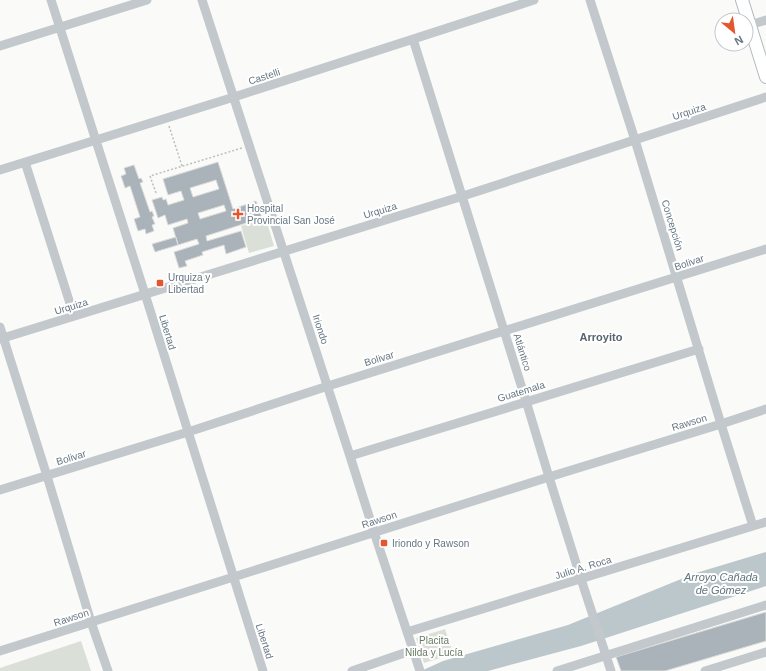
<svg xmlns="http://www.w3.org/2000/svg" width="766" height="671" font-family="Helvetica,sans-serif">
	<rect width="100%" height="100%" fill="#fafaf8"/>
	<!-- green -->
	<path fill="#dadfd7" d="M 266,219 L 274,246 L 249,253 L 241,226 Z
		M 445,629 L 453,654 L 424,663 L 416,638 Z
		M 81,641 L 91,671 L 0,671 L 0,668 Z"/>
	<!-- water -->
	<path fill="#bbc7cb" d="M 766,552 L 766,586 L 581,646 L 488,671 L 421,671 L 443,661 L 568,625 L 696,573 Z"/>
	<!-- building -->
	<path fill="#aab3b9" stroke="#dcdcda" fill-rule="evenodd" d="M 218,162 L 233,209 L 256,201 L 262,218 L 206,236 L 207,241 L 241,231 L 246,247 L 226,254 L 224,245 L 202,252 L 203,255 L 185,261 L 187,266 L 179,268 L 174,252 L 199,244 L 197,239 L 178,245 L 173,228 L 188,223 L 187,219 L 168,225 L 165,215 L 158,218 L 152,200 L 162,197 L 163,200 L 166,199 L 168,205 L 184,200 L 181,191 L 168,195 L 163,179 ZM 216,180 L 219,189 L 193,197 L 190,188 ZM 224,205 L 226,211 L 200,219 L 198,213 Z
		M 134,165 L 139,179 L 141,178 L 143,182 L 140,183 L 150,212 L 152,211 L 154,216 L 152,217 L 155,224 L 152,225 L 154,231 L 146,234 L 145,229 L 138,231 L 134,219 L 140,217 L 130,186 L 125,188 L 121,176 L 126,174 L 124,168 Z
		M 176,237 L 178,245 L 155,252 L 152,244 Z
		M 766,612 L 766,641 L 665,671 L 621,671 L 616,657 Z"/>
	<g fill="none" stroke-linecap="round" stroke-linejoin="round">
		<defs>
			<path id="secondary" d="M 742,0 L 766,77"/>
		</defs>
		<!-- secondary casing -->
		<use href="#secondary" stroke="#b3babf" stroke-width="14"/>
		<!-- path -->
		<path stroke="#bbbfc2" stroke-width="1.5" stroke-dasharray="2 2" stroke-linecap="butt" d="M 169,126 L 182,166
			M 156,193 L 150,176 L 242,148"/>
		<!-- street -->
		<path stroke="#c3c8cc" stroke-width="9" d="M 51,0 L 145,294 L 263,671
			M 202,0 L 350,456 L 374,532 L 420,671
			M 590,0 L 635,140 L 721,424 L 753,526
			M 750,25 L 766,20
			M 413,39 L 526,401 L 549,477 L 581,579 L 611,671
			M 0,46 L 147,0
			M 25,162 L 74,316
			M 0,170 L 234,97 L 534,0
			M 0,327 L 47,476 L 91,622 L 108,671
			M 0,339 L 463,196 L 766,97
			M 350,456 L 699,349
			M 0,490 L 188,432 L 328,386 L 766,249
			M 407,632 L 766,522
			M 0,651 L 549,477 L 721,424 L 766,409
			M 352,671 L 413,650
			M 557,671 L 766,605
			M 705,671 L 766,652"/>
		<!-- secondary -->
		<use href="#secondary" stroke="#fff" stroke-width="12"/>
	</g>
	<!-- markers -->
	<g fill="#e4572e" stroke="#fff" stroke-width="1.5">
		<path d="M236 208h4v4h4v4h-4v4h-4v-4h-4v-4h4z"/>
		<rect x="156" y="279" width="8" height="8" rx="2"/>
		<rect x="380" y="539" width="8" height="8" rx="2"/>
	</g>
	<g text-anchor="middle" stroke-width="4" stroke-linejoin="round" paint-order="stroke">
		<!-- street labels -->
		<g font-size="10" fill="#657683" stroke="#fff">
			<text transform="translate(264 76) rotate(-18)" y="4">Castelli</text>
			<text transform="translate(689 111) rotate(-18)" y="4">Urquiza</text>
			<text transform="translate(380 210) rotate(-17)" y="4">Urquiza</text>
			<text transform="translate(673 225) rotate(73)" y="4">Concepción</text>
			<text transform="translate(689 262) rotate(-18)" y="4">Bolivar</text>
			<text transform="translate(71 306) rotate(-17)" y="4">Urquiza</text>
			<text transform="translate(321 329) rotate(72)" y="4">Iriondo</text>
			<text transform="translate(168 332) rotate(73)" y="4">Libertad</text>
			<text transform="translate(523 352) rotate(73)" y="4">Atlántico</text>
			<text transform="translate(379 358) rotate(-17)" y="4">Bolivar</text>
			<text transform="translate(521 391) rotate(-17)" y="4">Guatemala</text>
			<text transform="translate(689 422) rotate(-17)" y="4">Rawson</text>
			<text transform="translate(71 457) rotate(-17)" y="4">Bolivar</text>
			<text transform="translate(379 519) rotate(-18)" y="4">Rawson</text>
			<text transform="translate(583 567) rotate(-17)" y="4">Julio A. Roca</text>
			<text transform="translate(71 617) rotate(-18)" y="4">Rawson</text>
			<text transform="translate(265 641) rotate(72)" y="4">Libertad</text>
		</g>
		<!-- poi labels -->
		<g font-size="10" fill="#657683" stroke="#fff" text-anchor="start">
			<text x="247" y="212">Hospital<tspan x="247" dy="12">Provincial San José</tspan></text>
			<text x="168" y="281">Urquiza y<tspan x="168" dy="12">Libertad</tspan></text>
			<text x="392" y="547">Iriondo y Rawson</text>
		</g>
		<!-- park labels -->
		<g font-size="10" fill="#687a64" stroke="#fff">
			<text x="434" y="644">Placita<tspan x="434" dy="12">Nilda y Lucía</tspan></text>
		</g>
		<!-- neighbourhood labels -->
		<g font-size="11" font-weight="bold" fill="#57646e" stroke="#fff">
			<text x="601" y="341">Arroyito</text>
		</g>
		<!-- water labels -->
		<g font-size="11" font-style="italic" fill="#60757c" stroke="#fff">
			<text x="721" y="581">Arroyo Cañada<tspan x="721" dy="13">de Gómez</tspan></text>
		</g>
	</g>
	<!-- north arrow -->
	<g transform="translate(734 32) rotate(151)"><circle r="19" fill="#ffffff" stroke="#c1c8cd"/>
	<path d="M0-3L7 15L0 10L-7 15Z" fill="#e4572e"/>
	<text y="-6" font-size="11" font-weight="bold" text-anchor="middle" fill="#657683">N</text>
	</g>
</svg>
